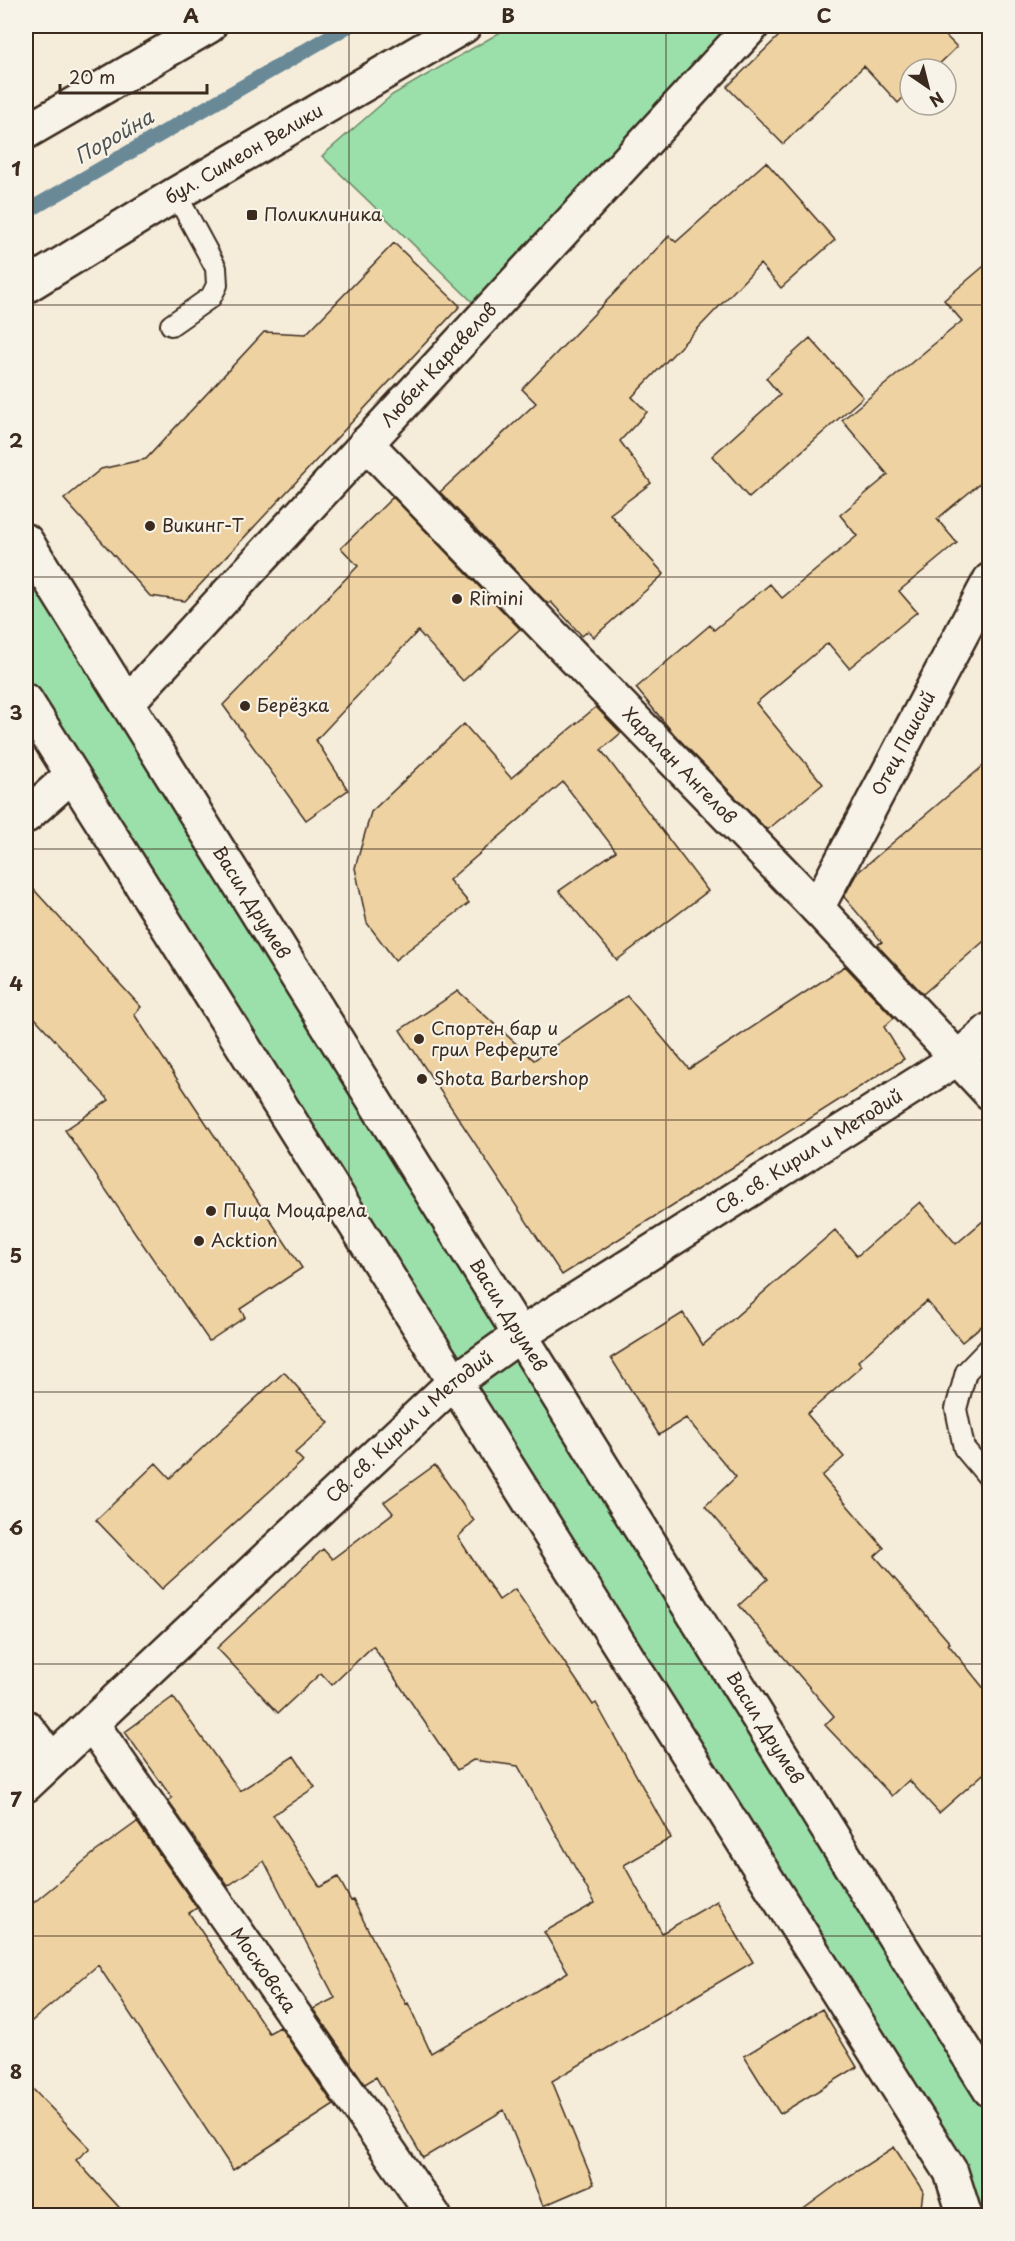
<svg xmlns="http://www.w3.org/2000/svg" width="1015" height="2241" font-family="'Playpen Sans',sans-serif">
	<rect width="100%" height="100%" fill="#f5ecda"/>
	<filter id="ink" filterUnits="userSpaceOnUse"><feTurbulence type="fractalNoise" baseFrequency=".0167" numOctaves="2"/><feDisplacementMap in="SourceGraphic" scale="12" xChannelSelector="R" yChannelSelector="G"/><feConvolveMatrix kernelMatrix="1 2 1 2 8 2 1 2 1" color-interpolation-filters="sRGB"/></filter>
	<g filter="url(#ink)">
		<!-- green -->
		<path fill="#9be0ab" stroke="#6b8564" stroke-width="1.5" d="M 511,26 L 752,26 L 485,314 L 322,156 L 392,95 Z
			M 26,541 L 989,2090 L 989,2215 L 965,2215 L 26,701 Z"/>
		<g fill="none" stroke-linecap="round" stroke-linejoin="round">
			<!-- stream -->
			<path stroke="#698997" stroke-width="15" d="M 26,212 L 348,26"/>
		</g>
		<!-- building -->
		<path fill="#eed2a2" stroke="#3b2a1e" stroke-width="1.5" d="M 789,26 L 936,26 L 957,47 L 934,69 L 910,69 L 910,91 L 898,103 L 864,66 L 783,144 L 727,87 Z
			M 766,162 L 835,240 L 781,288 L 760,264 L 632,397 L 647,412 L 620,441 L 651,483 L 610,514 L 664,574 L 594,637 L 588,631 L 582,636 L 551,602 L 548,604 L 440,492 L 536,403 L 522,389 L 669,236 L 676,242 Z
			M 394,243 L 460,306 L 185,601 L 150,596 L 64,499 L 101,469 L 146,459 L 264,332 L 306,334 Z
			M 990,261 L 990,475 L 937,519 L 957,543 L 899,591 L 917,612 L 849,668 L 828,643 L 756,703 L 823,784 L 767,830 L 674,734 L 636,688 L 710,625 L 714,630 L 770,584 L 782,598 L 857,536 L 840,515 L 888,475 L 842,420 L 962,321 L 944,300 Z
			M 810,338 L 863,397 L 749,498 L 712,456 L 780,395 L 766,378 Z
			M 393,497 L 520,629 L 463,681 L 418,631 L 316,740 L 348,790 L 306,820 L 223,705 L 358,566 L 341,548 Z
			M 596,707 L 621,733 L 601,750 L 708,891 L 617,960 L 559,891 L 616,851 L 563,782 L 449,880 L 469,903 L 395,960 L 367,923 L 355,868 L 371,812 L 464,724 L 511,778 Z
			M 990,760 L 990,936 L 923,994 L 877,945 L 882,942 L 844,897 L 857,873 Z
			M 26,881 L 141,1007 L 134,1014 L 302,1268 L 240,1309 L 245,1317 L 209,1341 L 65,1130 L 109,1100 L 26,1008 Z
			M 845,966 L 894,1018 L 884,1027 L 904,1059 L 562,1275 L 400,1030 L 458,991 L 534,1060 L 627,996 L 689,1069 Z
			M 920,1202 L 956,1244 L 990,1215 L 990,1319 L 962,1342 L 927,1301 L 858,1361 L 862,1366 L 807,1414 L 844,1457 L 822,1476 L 884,1548 L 875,1556 L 950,1643 L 948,1644 L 990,1696 L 990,1768 L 939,1813 L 909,1780 L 892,1796 L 825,1725 L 834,1716 L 739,1605 L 768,1579 L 705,1506 L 736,1477 L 686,1418 L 659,1435 L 611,1358 L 683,1313 L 703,1345 L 835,1230 L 857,1256 Z
			M 284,1372 L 329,1423 L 295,1453 L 303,1461 L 162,1589 L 96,1520 L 156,1463 L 170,1478 Z
			M 435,1465 L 474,1521 L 458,1537 L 499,1600 L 515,1589 L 593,1705 L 596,1703 L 671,1838 L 624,1865 L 662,1933 L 717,1901 L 753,1962 L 552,2081 L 594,2184 L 543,2206 L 504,2110 L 423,2158 L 376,2077 L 365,2084 L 313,2009 L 335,1998 L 264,1861 L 228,1886 L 168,1801 L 172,1798 L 125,1732 L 173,1697 L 240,1791 L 294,1756 L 315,1787 L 273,1815 L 320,1887 L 338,1877 L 351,1901 L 353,1900 L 406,2004 L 408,2003 L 431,2053 L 568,1972 L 544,1932 L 595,1903 L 518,1766 L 473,1760 L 457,1770 L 373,1646 L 332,1685 L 321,1673 L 278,1713 L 217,1648 L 323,1549 L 332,1559 L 393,1513 L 384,1502 Z
			M 137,1822 L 197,1908 L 189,1913 L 269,2033 L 280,2027 L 334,2105 L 233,2170 L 98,1965 L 26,2026 L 26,1909 L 94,1853 Z
			M 822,2009 L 857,2067 L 780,2114 L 744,2056 Z
			M 26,2082 L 90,2148 L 76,2160 L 127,2216 L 26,2216 Z
			M 894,2147 L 923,2191 L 920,2216 L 794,2216 L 843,2180 Z"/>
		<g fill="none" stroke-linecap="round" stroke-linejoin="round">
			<defs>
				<path id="service" d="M 171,325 L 211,297 L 217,285 L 216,268 L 176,194
					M 990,1347 L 966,1372 L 956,1409 L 964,1448 L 990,1479"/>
				<g id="minor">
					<path id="s1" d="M 366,443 L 817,908 L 990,1093"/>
					<path id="s2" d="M 127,703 L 752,26"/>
					<path d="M 26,816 L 72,775"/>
					<path id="s3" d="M 817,908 L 990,580"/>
					<path id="s4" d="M 92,1724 L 434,2216"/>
					<path d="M 26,1727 L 52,1760"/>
					<path id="s5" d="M 26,1785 L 453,1383 L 520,1335 L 958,1058 L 990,1030"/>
				</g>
				<g id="tertiary">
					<path id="s6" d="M 26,541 L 990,2090"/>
					<path d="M 26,701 L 951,2172 L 965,2216"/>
				</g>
				<g id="secondary">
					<path d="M 26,132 L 209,26"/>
					<path id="s7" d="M 26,286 L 176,194 L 464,26"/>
				</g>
			</defs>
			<!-- service casing -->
			<use href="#service" stroke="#3b2a1e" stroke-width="24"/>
			<!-- minor casing -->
			<use href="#minor" stroke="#3b2a1e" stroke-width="38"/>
			<!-- tertiary casing -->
			<use href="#tertiary" stroke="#3b2a1e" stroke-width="38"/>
			<!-- secondary casing -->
			<use href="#secondary" stroke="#3b2a1e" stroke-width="38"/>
			<!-- service -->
			<use href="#service" stroke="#f7f3e8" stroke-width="20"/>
			<!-- minor -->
			<use href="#minor" stroke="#f7f3e8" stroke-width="33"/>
			<!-- tertiary -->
			<use href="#tertiary" stroke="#f7f3e8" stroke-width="33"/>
			<!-- secondary -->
			<use href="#secondary" stroke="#f7f3e8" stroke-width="33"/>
		</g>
	</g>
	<!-- grid -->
	<path fill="none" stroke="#3b2a1e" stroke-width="1.5" stroke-opacity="0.55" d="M 349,26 L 349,2216M 666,26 L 666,2216M 26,305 L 990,305M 26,577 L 990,577M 26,849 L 990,849M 26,1120 L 990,1120M 26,1392 L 990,1392M 26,1664 L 990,1664M 26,1936 L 990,1936"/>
	<!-- markers -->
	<g fill="#3b2a1e" stroke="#f7f3e8" stroke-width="2">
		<rect x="246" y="209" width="12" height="12" rx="3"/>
		<circle cx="150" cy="526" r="6"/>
		<circle cx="457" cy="599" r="6"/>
		<circle cx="245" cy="706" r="6"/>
		<circle cx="419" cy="1039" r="6"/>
		<circle cx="422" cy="1079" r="6"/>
		<circle cx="211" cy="1211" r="6"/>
		<circle cx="199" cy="1241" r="6"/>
	</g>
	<g text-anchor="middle" stroke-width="4.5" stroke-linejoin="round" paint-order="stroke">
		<!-- street labels -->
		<g font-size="18" fill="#3b2a1e" stroke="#f7f3e8">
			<text dy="6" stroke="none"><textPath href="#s7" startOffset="255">бул. Симеон Велики</textPath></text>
			<text dy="6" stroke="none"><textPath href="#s2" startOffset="460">Любен Каравелов</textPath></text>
			<text dy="6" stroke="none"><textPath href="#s3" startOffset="186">Отец Паисий</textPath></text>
			<text dy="6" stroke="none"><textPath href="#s1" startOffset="450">Харалан Ангелов</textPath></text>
			<text dy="6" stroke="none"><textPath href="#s6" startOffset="426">Васил Друмев</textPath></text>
			<text dy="6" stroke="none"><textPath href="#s5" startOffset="1011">Св. св. Кирил и Методий</textPath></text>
			<text dy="6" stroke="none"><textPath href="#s6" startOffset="912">Васил Друмев</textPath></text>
			<text dy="6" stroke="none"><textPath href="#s5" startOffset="525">Св. св. Кирил и Методий</textPath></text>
			<text dy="6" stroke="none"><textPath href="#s6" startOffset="1398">Васил Друмев</textPath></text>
			<text dy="6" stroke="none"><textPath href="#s4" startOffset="300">Московска</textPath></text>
		</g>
		<!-- poi labels -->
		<g font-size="18" fill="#3b2a1e" stroke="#f7f3e8" text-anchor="start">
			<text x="264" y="221">Поликлиника</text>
			<text x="162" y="532">Викинг-Т</text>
			<text x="469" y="605">Rimini</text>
			<text x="257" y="712">Берёзка</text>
			<text x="431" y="1035">Спортен бар и<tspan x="431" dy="21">грил Реферите</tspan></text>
			<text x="434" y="1085">Shota Barbershop</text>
			<text x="223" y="1217">Пица Моцарела</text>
			<text x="211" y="1247">Acktion</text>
		</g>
		<!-- water labels -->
		<g font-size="20" font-style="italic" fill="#4e5250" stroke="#f7f3e8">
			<text transform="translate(114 137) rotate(-30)" y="7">Поройна</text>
		</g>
	</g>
	<!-- margin -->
	<rect width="1015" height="2241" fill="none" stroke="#f7f3e8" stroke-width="66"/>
	<!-- north arrow -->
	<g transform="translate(928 87) rotate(145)"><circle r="28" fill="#f7f3e8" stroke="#aca397" stroke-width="1.5"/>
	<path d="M0-4.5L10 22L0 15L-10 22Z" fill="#3b2a1e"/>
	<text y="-9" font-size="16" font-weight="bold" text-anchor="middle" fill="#3b2a1e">N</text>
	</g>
	<!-- scale -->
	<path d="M60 84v9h147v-9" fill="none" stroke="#3b2a1e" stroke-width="3"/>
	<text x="69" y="84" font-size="18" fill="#3b2a1e" stroke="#f7f3e8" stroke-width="4.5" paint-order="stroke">20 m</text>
	<rect x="33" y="33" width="949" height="2175" fill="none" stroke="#3b2a1e" stroke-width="2"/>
	<g font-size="20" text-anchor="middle" font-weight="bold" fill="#3b2a1e">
		<text x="191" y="23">A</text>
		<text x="508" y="23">B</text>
		<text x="824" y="23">C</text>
		<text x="16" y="176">1</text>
		<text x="16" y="448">2</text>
		<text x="16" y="720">3</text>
		<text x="16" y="991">4</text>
		<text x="16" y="1263">5</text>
		<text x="16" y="1535">6</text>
		<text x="16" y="1807">7</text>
		<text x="16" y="2079">8</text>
	</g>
</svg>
